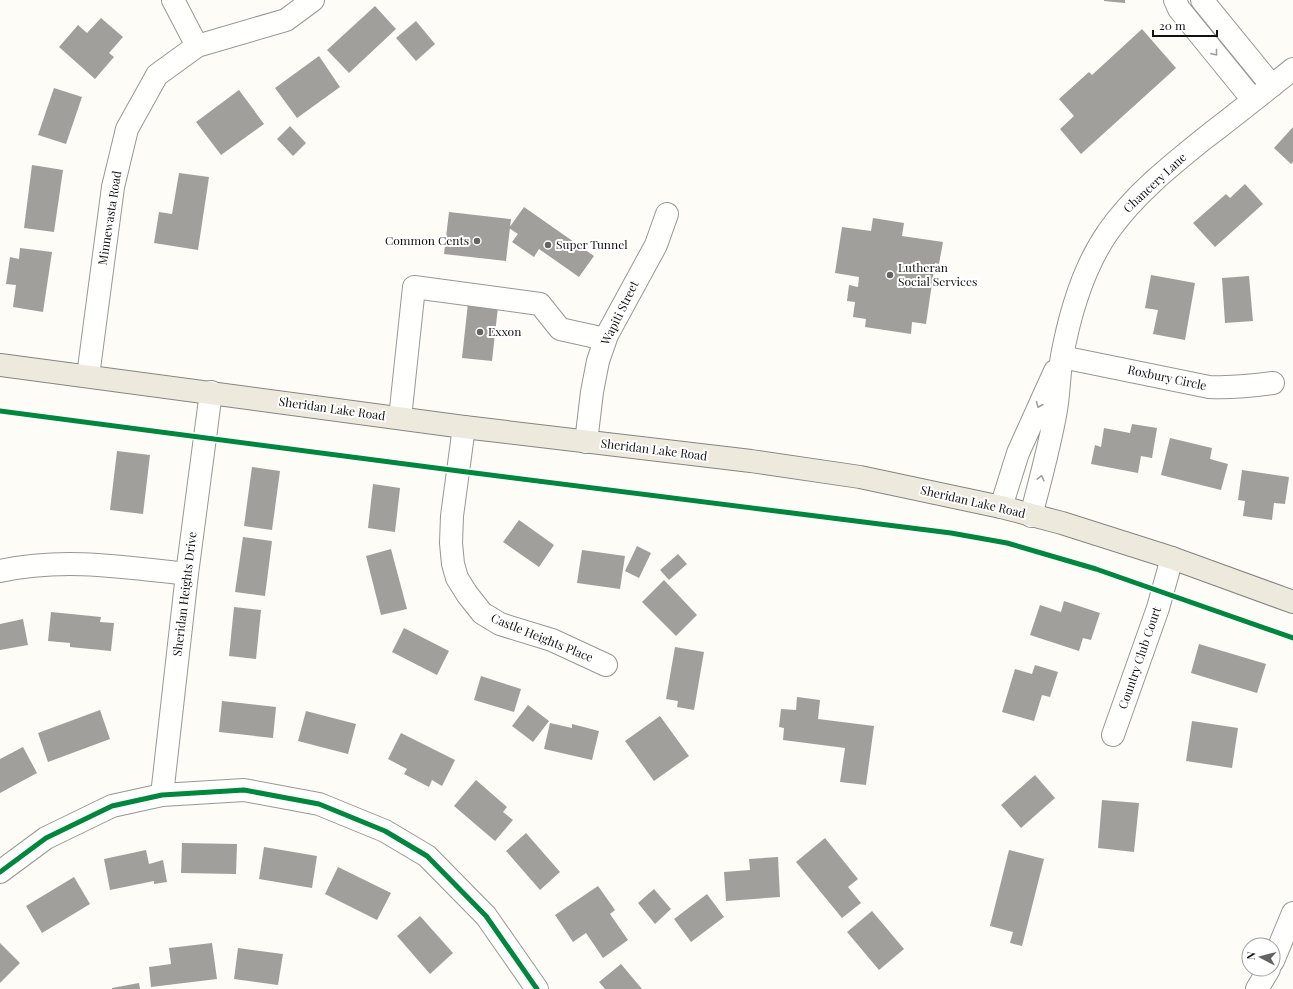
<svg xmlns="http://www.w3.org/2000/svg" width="1293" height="989" font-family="'Playfair Display',serif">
	<rect width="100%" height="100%" fill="#fdfcf7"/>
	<!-- building -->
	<path fill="#a19f9c" d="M 1104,0 L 1125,0 L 1125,3 L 1104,1 Z
		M 375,6 L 396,29 L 349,73 L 327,50 Z
		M 101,18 L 123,37 L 109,53 L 114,57 L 95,79 L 59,47 L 78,25 L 87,33 Z
		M 416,21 L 435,44 L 416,61 L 396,38 Z
		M 1142,29 L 1176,68 L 1081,154 L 1060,129 L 1074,116 L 1059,99 L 1089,72 L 1092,75 Z
		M 319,56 L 340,87 L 297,118 L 275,88 Z
		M 54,88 L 82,97 L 66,144 L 38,135 Z
		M 239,90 L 264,124 L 221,155 L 196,122 Z
		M 290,126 L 306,143 L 293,156 L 277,139 Z
		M 1293,127 L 1293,162 L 1291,164 L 1274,148 Z
		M 32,165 L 63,170 L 54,232 L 24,228 Z
		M 179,173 L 209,177 L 198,250 L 154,243 L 159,212 L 172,214 Z
		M 1245,184 L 1263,204 L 1215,247 L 1193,223 L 1226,194 L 1230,198 Z
		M 524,207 L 594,256 L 579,277 L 539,249 L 534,257 L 512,242 L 518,234 L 509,228 Z
		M 449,212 L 511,219 L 506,261 L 444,254 Z
		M 873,218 L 904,223 L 902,236 L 943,242 L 939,264 L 935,263 L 926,324 L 912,322 L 911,334 L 865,327 L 866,319 L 853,317 L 855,302 L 847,301 L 849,285 L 858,287 L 859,277 L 835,273 L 842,227 L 871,231 Z
		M 20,248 L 52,252 L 43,312 L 13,307 L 16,285 L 6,284 L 10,257 L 19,259 Z
		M 1151,275 L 1195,283 L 1185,340 L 1153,334 L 1158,310 L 1145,308 Z
		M 1249,276 L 1253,321 L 1225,323 L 1222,278 Z
		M 468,303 L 498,307 L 492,361 L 462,358 Z
		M 1132,424 L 1157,428 L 1152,458 L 1141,456 L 1138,473 L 1091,464 L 1095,445 L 1101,447 L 1104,428 L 1130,433 Z
		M 1170,438 L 1212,448 L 1210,459 L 1228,464 L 1221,490 L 1161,475 Z
		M 117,451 L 150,455 L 143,514 L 110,510 Z
		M 252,467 L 280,471 L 272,530 L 244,526 Z
		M 1242,470 L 1289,477 L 1285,504 L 1274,503 L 1272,520 L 1243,516 L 1245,501 L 1238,500 Z
		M 373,484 L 400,488 L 395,532 L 368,528 Z
		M 519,520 L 554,545 L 539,567 L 503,542 Z
		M 243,537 L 272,541 L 265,596 L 235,592 Z
		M 637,546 L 651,553 L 639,578 L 625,571 Z
		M 391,549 L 407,609 L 381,615 L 366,556 Z
		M 582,550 L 625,556 L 620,589 L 577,583 Z
		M 678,554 L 687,564 L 669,580 L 660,570 Z
		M 664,580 L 697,615 L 676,636 L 642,602 Z
		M 1064,601 L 1100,613 L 1091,640 L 1083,638 L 1079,651 L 1030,635 L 1040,605 L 1061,612 Z
		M 234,607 L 261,610 L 256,659 L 229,656 Z
		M 51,612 L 101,617 L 100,622 L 114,623 L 111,651 L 70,647 L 70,643 L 48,641 Z
		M 23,619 L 28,645 L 0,650 L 0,624 Z
		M 404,628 L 449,651 L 437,675 L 392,652 Z
		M 1199,644 L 1266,664 L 1257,693 L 1191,673 Z
		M 675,647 L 704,652 L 694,710 L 677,707 L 678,701 L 666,699 Z
		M 1035,665 L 1058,672 L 1050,697 L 1042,695 L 1034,721 L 1002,712 L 1015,669 L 1032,674 Z
		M 481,676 L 521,689 L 514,712 L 474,700 Z
		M 797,697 L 820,700 L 818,719 L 874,726 L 866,785 L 840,782 L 845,748 L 783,740 L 784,728 L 779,727 L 781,709 L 796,710 Z
		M 222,701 L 276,707 L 273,738 L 219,732 Z
		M 528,705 L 549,721 L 533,742 L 512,726 Z
		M 100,710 L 110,739 L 48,762 L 38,733 Z
		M 306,711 L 356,724 L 348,754 L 298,741 Z
		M 660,716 L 689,756 L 654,781 L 625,741 Z
		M 1192,721 L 1238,728 L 1232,768 L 1186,761 Z
		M 550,723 L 572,728 L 572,724 L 599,731 L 592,760 L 544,749 Z
		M 401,733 L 455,760 L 442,786 L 432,780 L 429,787 L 404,774 L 407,769 L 388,759 Z
		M 23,747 L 37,773 L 0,793 L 0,759 Z
		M 1035,775 L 1055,798 L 1021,828 L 1001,805 Z
		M 476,780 L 507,807 L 503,812 L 513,820 L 495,841 L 454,806 Z
		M 1102,800 L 1139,803 L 1134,852 L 1098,848 Z
		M 526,833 L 560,872 L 540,890 L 506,851 Z
		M 825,838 L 858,879 L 848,887 L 861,903 L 842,918 L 796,862 Z
		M 182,843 L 237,844 L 236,874 L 181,873 Z
		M 264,847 L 317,856 L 312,888 L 259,879 Z
		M 146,850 L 149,864 L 163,860 L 167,882 L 154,884 L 154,881 L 110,890 L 104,859 Z
		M 1009,850 L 1044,859 L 1022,946 L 1010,943 L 1013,932 L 990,926 Z
		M 778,857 L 780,897 L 726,901 L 724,872 L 750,870 L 749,859 Z
		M 338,867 L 391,893 L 377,920 L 325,894 Z
		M 74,877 L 90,904 L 42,933 L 26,906 Z
		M 598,886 L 615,910 L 610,914 L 628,940 L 603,958 L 586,933 L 573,942 L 555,915 Z
		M 654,889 L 671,909 L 655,924 L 638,903 Z
		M 707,894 L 724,917 L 691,942 L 674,919 Z
		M 872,911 L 904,949 L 879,970 L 847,932 Z
		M 420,916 L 453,953 L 430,974 L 397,936 Z
		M 0,943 L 20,963 L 0,983 Z
		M 212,943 L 217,979 L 151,987 L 149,967 L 171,964 L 169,948 Z
		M 238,948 L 283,954 L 278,985 L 234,979 Z
		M 621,964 L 642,989 L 605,989 L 599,982 Z
		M 139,983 L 140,989 L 112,989 L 112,988 Z"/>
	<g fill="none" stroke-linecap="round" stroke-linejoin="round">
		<defs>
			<path id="minor" d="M 173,0 L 197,46
				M 1175,0 L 1179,9 L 1253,100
				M 1202,0 L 1272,86
				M 1062,357 L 1209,387 C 1231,388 1252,386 1273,383
				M 88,376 L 113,187 L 127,129 L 157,75 L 197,46 L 286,20 L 313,0
				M 400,418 L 414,287 L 540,304 L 560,329 L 605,339
				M 464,427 L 452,516 L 451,543 L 453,564 L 457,578 L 467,594 L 482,613 L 500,624 L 552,640 L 606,665
				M 586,442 L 592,392 L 598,361 L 607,335 L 656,245 L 667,214
				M 1001,507 L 1018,453 L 1055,371
				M 1031,516 C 1040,481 1050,445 1056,410 C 1059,392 1059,373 1062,356 C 1070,313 1083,268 1108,232 C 1134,195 1170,166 1205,138 C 1235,115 1264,92 1293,69
				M 0,571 C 63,557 124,567 187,574
				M 1113,735 L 1158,608 L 1172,558
				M 162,795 L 187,574 L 211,392
				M 0,872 L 46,838 L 112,806 L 162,795 L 244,790 L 319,804 L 385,831 L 427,856 L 486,916 L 537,989
				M 1273,961 L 1293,913
				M 1257,989 L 1269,969"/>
			<path id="major" d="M 0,365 L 464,427 L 751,461 L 860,477 L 1001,507 L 1062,523 L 1172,558 L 1293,602"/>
		</defs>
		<!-- minor casing -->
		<use href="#minor" stroke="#979795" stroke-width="24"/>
		<!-- major casing -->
		<use href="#major" stroke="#858482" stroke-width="24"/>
		<!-- minor -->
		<use href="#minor" stroke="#fffffe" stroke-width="22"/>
		<!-- major -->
		<use href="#major" stroke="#ede9dc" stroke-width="22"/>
		<defs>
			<path id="cycleway" d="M 0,411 L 459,471 L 951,533 L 1007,543 L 1096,569 L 1293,638
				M 0,872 L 46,838 L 112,806 L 162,795 L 244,790 L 319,804 L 385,831 L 427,856 L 486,916 L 537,989"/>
		</defs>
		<!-- cycleway casing -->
		<use href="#cycleway" stroke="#fff" stroke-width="8"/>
		<!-- cycleway -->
		<use href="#cycleway" stroke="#00873e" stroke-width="5"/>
	</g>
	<!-- one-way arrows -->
	<defs><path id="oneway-chevron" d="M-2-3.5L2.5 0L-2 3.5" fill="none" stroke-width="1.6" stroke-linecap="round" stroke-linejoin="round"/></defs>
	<g stroke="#a0a09f">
		<use href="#oneway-chevron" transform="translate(1215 53) rotate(51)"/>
		<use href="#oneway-chevron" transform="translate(1039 405) rotate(113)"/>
		<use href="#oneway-chevron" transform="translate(1041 478) rotate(-76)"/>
	</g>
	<!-- markers -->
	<g fill="#646362" stroke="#fff" stroke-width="1.5">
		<circle cx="477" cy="241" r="4"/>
		<circle cx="548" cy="245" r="4"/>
		<circle cx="890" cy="275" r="4"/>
		<circle cx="480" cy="332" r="4"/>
	</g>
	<g text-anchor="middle" stroke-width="4" stroke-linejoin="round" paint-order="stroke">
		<!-- street labels -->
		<g font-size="12" fill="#111" stroke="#fff">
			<text transform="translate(1155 183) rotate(-43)" y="4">Chancery Lane</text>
			<text transform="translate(110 218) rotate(-81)" y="4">Minnewasta Road</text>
			<text transform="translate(620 313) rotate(-64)" y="4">Wapiti Street</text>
			<text transform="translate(1167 378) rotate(12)" y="4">Roxbury Circle</text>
			<text transform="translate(332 409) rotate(8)" y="4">Sheridan Lake Road</text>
			<text transform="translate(654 450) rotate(7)" y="4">Sheridan Lake Road</text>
			<text transform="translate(973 502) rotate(13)" y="4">Sheridan Lake Road</text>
			<text transform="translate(185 594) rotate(-83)" y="4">Sheridan Heights Drive</text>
			<text transform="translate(542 638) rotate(22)" y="4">Castle Heights Place</text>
			<text transform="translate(1140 658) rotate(-71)" y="4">Country Club Court</text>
		</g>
		<!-- poi labels -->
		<g font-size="12" fill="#111" stroke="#fff" text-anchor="start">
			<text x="469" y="245" text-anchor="end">Common Cents</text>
			<text x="556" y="249">Super Tunnel</text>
			<text x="898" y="272">Lutheran<tspan x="898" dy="14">Social Services</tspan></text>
			<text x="488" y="336">Exxon</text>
		</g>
	</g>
	<!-- north arrow -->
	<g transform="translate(1261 957) rotate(277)"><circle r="19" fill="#ffffff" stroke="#a0a0a0"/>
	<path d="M0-3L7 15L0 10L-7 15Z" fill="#646362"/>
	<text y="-6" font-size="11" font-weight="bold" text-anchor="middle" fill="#111111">N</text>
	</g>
	<!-- scale -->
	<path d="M1153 30v6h64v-6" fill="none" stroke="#111111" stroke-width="2"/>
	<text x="1159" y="30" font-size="12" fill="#111111" stroke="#ffffff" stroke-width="3" paint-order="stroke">20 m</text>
</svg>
